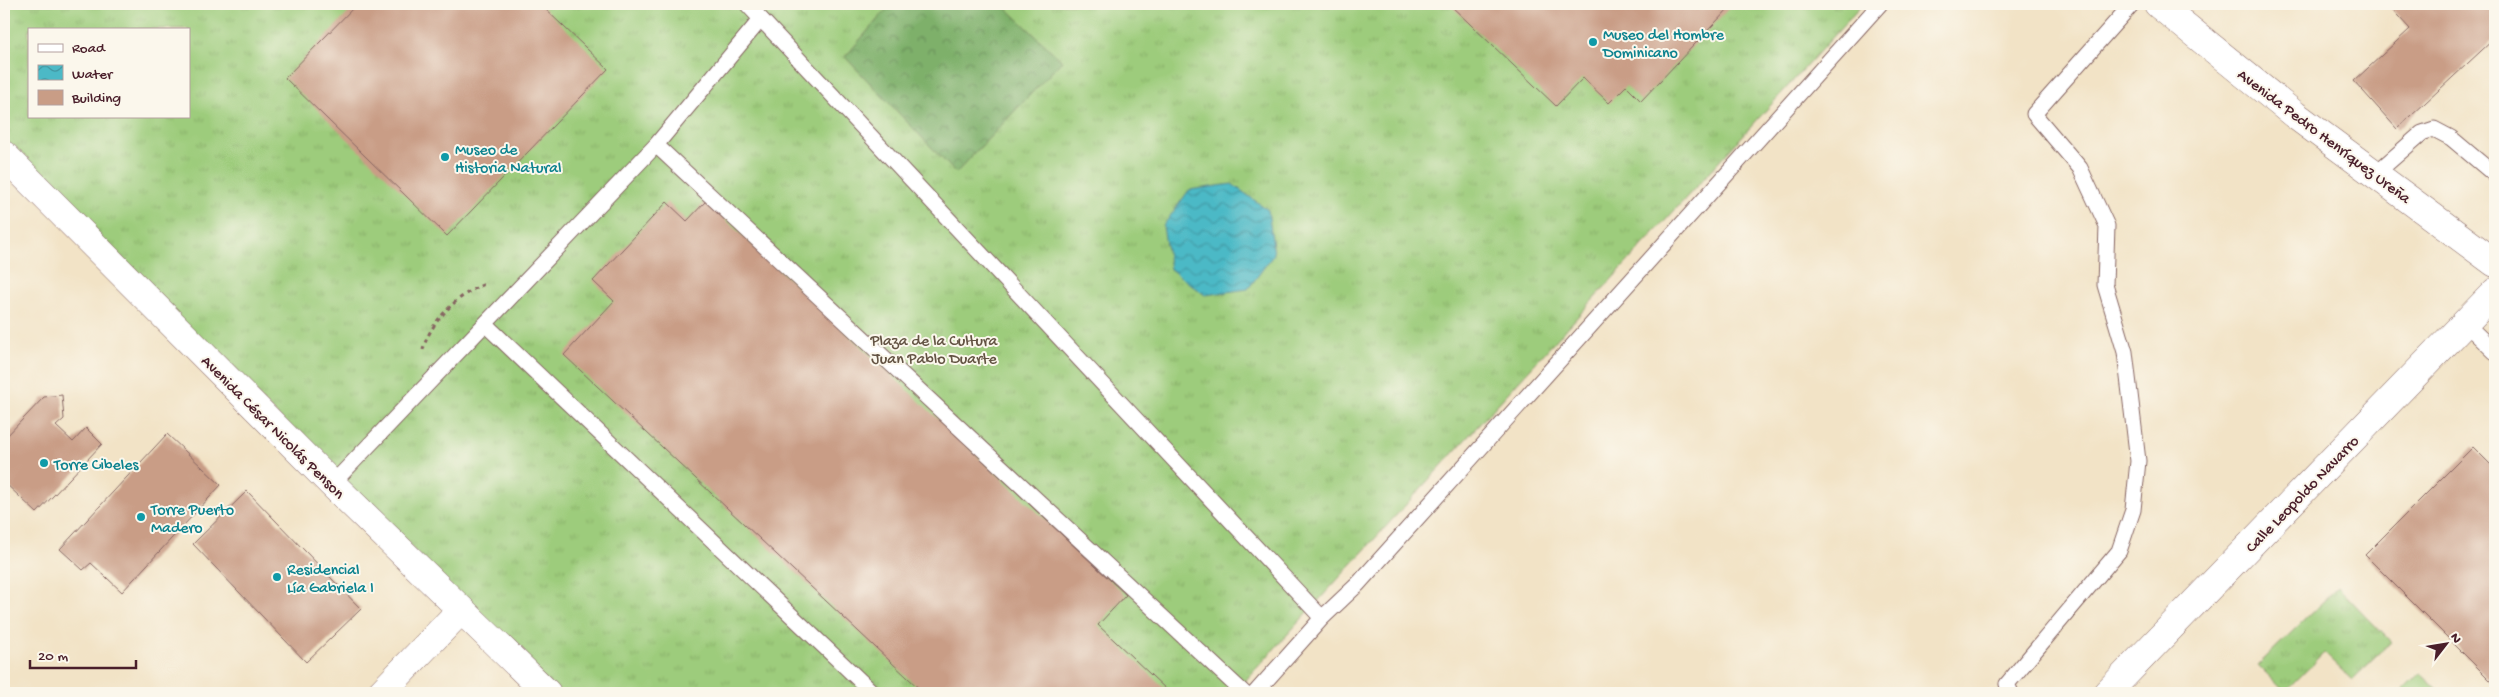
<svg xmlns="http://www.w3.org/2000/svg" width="2499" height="697" font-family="'Gochi Hand',sans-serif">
	<defs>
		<pattern id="grass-tufts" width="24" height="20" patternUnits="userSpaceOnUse" patternTransform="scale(1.25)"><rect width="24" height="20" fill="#9dcc7b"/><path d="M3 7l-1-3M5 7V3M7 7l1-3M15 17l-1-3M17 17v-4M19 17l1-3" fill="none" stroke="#89af6a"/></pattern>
		<pattern id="forest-crowns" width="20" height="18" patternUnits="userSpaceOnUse" patternTransform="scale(1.25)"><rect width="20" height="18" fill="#7eb06b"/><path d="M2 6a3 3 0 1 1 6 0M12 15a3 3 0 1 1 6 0" fill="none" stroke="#698f58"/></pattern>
		<pattern id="water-waves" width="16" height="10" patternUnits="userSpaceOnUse" patternTransform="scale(1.25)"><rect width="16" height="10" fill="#4cb9c6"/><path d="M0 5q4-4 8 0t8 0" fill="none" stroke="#4196a1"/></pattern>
	</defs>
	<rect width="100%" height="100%" fill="#fbf7ec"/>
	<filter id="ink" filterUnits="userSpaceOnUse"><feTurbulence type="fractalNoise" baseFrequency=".02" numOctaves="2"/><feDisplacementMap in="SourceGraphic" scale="10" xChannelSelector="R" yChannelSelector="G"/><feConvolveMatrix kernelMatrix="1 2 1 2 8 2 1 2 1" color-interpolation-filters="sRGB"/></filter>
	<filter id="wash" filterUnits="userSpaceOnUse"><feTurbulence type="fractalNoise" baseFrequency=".0096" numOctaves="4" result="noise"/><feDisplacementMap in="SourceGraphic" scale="20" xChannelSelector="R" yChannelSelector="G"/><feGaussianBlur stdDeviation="1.12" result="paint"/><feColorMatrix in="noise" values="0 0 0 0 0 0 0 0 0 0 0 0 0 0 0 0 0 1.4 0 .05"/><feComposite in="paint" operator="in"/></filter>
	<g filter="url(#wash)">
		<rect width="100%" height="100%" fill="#f2e3c6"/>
		<!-- grass -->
		<path fill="url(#grass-tufts)" stroke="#747653" fill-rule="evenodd" d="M 4,4 L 1863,4 L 1234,693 L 558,693 L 4,145 ZM 29,29 L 189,29 L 189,116 L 29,116 Z
			M 2338,587 L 2391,642 L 2352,680 L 2324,653 L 2285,692 L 2258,665 Z
			M 2420,673 L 2441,693 L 2400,693 Z"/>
		<!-- forest -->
		<path fill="url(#forest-crowns)" stroke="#64684b" d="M 891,4 L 1002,4 L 1062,61 L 956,173 L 845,57 Z"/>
		<!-- water -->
		<path fill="url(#water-waves)" stroke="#4b6c78" d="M 1232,184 L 1268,210 L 1274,254 L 1248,289 L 1205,295 L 1170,269 L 1163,226 L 1189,190 Z"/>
		<g id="blocks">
			<!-- building -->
			<path fill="#c99d86" d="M 357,4 L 540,4 L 608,69 L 447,236 L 285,78 Z
				M 1449,4 L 1728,4 L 1731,6 L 1641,101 L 1626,86 L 1609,103 L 1583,78 L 1556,106 Z
				M 2387,4 L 2495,4 L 2495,38 L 2397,129 L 2354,81 L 2410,29 Z
				M 706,201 L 1126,595 L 1098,625 L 1169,692 L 1167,693 L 924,693 L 564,355 L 614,301 L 593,281 L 667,202 L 687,221 Z
				M 62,395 L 64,419 L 56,426 L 73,442 L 86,428 L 102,444 L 37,513 L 4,482 L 4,439 L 44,397 Z
				M 167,434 L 221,485 L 122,592 L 91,563 L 83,570 L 60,549 Z
				M 2473,447 L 2495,469 L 2495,685 L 2365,555 Z
				M 247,491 L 361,609 L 306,662 L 193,544 Z"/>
		</g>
	</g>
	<g filter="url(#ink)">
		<use href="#blocks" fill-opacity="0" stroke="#856461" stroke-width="1"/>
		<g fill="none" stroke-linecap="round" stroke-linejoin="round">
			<defs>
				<path id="service" d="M 747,4 L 1322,618
					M 656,145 L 1244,693
					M 2375,174 L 2422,133 L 2434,129 L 2451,138 L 2495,175
					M 2465,323 L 2495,352
					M 485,324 L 873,693
					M 332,484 L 656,145 L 761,19
					M 1255,693 L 1322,618 L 1358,584 L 1880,4
					M 2011,693 L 2007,684 L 2119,551 L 2133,510 L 2138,461 L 2125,352 L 2105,285 L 2107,226 L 2080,168 L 2034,114 L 2132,4"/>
				<path id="minor" d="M 381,693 L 461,610"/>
				<path id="tertiary" d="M 2107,693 L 2495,292"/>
				<path id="secondary" d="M 2158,4 L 2295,115 L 2495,263
					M 4,155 L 332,484 L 547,693"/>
			</defs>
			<!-- service casing -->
			<use href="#service" stroke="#856461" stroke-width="17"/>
			<!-- minor casing -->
			<use href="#minor" stroke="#856461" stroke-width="29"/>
			<!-- tertiary casing -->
			<use href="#tertiary" stroke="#856461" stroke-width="29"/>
			<!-- secondary casing -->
			<use href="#secondary" stroke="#856461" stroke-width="29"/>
			<!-- path -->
			<path stroke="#856461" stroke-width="3" stroke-dasharray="4 4" stroke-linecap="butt" d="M 423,350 C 429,323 459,293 485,284"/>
			<!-- service -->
			<use href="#service" stroke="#fff" stroke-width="15"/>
			<!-- minor -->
			<use href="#minor" stroke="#fff" stroke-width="28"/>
			<!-- tertiary -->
			<use href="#tertiary" stroke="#fff" stroke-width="28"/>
			<!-- secondary -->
			<use href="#secondary" stroke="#fff" stroke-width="28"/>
		</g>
	</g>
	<!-- markers -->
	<g fill="#0f9aa8" stroke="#fbf7ec" stroke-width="2">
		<circle cx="1593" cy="42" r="5"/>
		<circle cx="445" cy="157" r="5"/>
		<circle cx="44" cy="463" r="5"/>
		<circle cx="141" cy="517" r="5"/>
		<circle cx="277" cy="577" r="5"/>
	</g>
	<g text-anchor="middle" stroke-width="4" stroke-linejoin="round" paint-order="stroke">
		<!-- culture labels -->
		<g font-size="16" fill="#0d838f" stroke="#fbf7ec" text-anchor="start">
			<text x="1603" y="39">Museo del Hombre<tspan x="1603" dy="18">Dominicano</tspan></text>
			<text x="455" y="154">Museo de<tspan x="455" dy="18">Historia Natural</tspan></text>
			<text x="54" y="469">Torre Cibeles</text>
			<text x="151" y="514">Torre Puerto<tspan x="151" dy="18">Madero</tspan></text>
			<text x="287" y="574">Residencial<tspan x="287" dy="18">Lía Gabriela I</tspan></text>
		</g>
		<!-- street labels -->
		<g font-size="16" fill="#4a1f2b" stroke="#fbf7ec">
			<text transform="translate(2325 135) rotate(37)" y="6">Avenida Pedro Henríquez Ureña</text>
			<text transform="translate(274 426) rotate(45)" y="6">Avenida César Nicolás Penson</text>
			<text transform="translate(2301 493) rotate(-46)" y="6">Calle Leopoldo Navarro</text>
		</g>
		<!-- park labels -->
		<g font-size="16" fill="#635343" stroke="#fbf7ec">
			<text x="934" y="345">Plaza de la Cultura<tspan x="934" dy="18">Juan Pablo Duarte</tspan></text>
		</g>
	</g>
	<!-- margin -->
	<rect width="2499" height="697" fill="none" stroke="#fbf7ec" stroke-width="20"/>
	<!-- legend -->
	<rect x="28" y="28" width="162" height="90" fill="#fbf7ec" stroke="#b4a19f"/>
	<rect x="38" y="44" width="25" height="8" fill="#ffffff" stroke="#b4a19f"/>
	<text x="72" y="52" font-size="15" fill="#4a1f2b">Road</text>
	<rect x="38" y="65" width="25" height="15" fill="url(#water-waves)" stroke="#b4a19f"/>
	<text x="72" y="78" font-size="15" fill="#4a1f2b">Water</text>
	<rect x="38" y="90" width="25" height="15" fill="#c99d86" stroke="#b4a19f"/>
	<text x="72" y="102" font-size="15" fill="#4a1f2b">Building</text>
	<!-- north arrow -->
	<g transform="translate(2446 644) rotate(59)" stroke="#fbf7ec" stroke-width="4" paint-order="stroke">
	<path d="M0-4L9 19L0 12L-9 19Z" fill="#4a1f2b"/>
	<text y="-8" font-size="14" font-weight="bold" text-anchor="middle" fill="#4a1f2b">N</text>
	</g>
	<!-- scale -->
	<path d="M30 660v8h106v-8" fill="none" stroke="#4a1f2b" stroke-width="2.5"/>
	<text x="38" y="660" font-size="15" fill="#4a1f2b" stroke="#fbf7ec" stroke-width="4" paint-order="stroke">20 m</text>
</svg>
